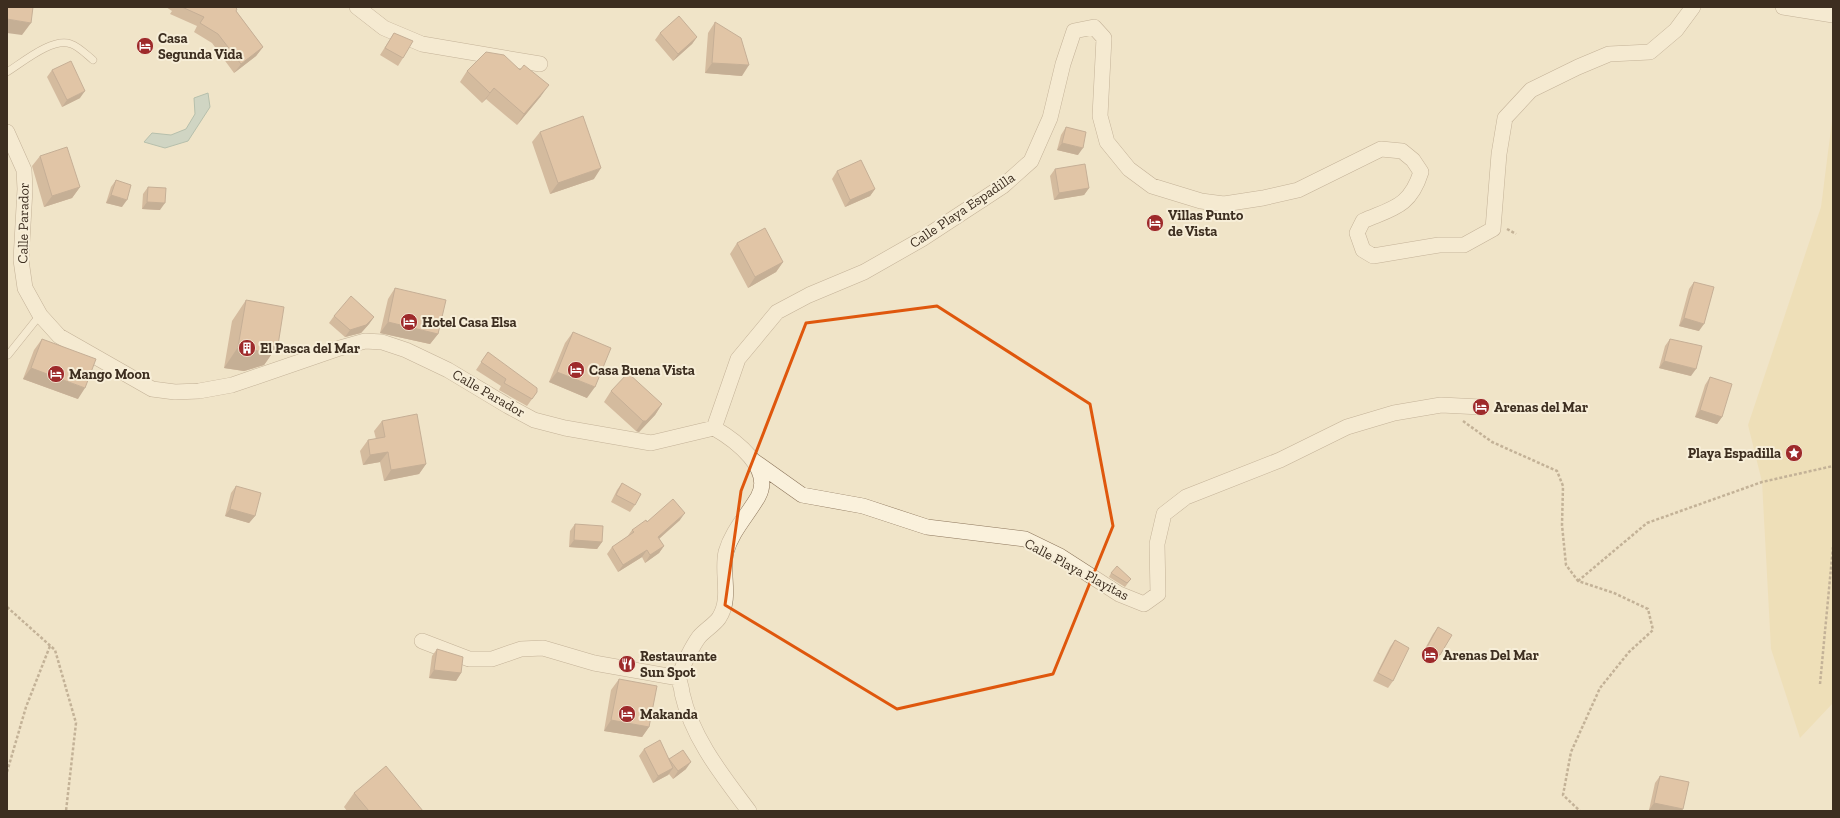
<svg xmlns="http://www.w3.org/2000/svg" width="1840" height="818" font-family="'Zilla Slab',serif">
	<rect width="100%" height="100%" fill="#f0e4c8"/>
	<!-- sand -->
	<path fill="#ecd9a5" d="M 1833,113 L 1833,703 L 1800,738 L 1771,649 L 1762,482 L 1748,425 L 1821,207 Z"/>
	<!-- water -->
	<path fill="#a9c4bc" stroke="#6f938a" d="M 208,93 L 210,107 L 188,141 L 165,148 L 144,142 L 152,133 L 171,135 L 186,129 L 195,114 L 194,98 Z"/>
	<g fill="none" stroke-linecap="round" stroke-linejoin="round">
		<defs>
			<path id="lane" d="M 7,72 C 22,63 52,37 71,44 C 78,46 87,55 93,60
				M 8,355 L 40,315"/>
			<path id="street" d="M 357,7 L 384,28 L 422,44 L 540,64
				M 1783,7 L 1833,15
				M 7,132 L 24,170 L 25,189 L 21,260 L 25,288 L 40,315 L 59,336 L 152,389 L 175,392 L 199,391 L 232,385 L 340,348 L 365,341 L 382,342 L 406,350 L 448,370 L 508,406 L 534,420 L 565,428 L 651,443 L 714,428 C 735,440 774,469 758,497 C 747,516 732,531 726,552 C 721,574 732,598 719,618 C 714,625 705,630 699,637 C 693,645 681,668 679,678 C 679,682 682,688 682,693 C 692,738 722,775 749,811
				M 714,428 L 738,359 L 777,312 L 809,295 L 864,272 L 922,239 L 1003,186 L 1031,161 L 1050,118 L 1063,64 L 1074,31 L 1094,27 L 1104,38 L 1100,116 L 1107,142 L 1129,169 L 1152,186 L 1201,201 L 1224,204 L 1263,198 L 1298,190 L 1381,149 L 1402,151 L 1413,160 L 1421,172 C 1410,207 1393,208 1363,221 L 1357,233 L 1363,250 L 1373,256 L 1439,245 L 1464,245 L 1493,229 L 1499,154 L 1505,118 L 1531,90 L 1578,67 L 1609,54 L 1650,52 L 1676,30 L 1693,7
				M 754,461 L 802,495 L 863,506 L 927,527 L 1025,539 L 1060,556 L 1119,594 L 1144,604 L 1158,594 L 1157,544 L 1164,514 L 1186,497 L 1280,460 L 1347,427 L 1394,413 L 1441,405 L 1481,407
				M 422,641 L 469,659 L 492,659 L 521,649 L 543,648 L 594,663 L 679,678"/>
		</defs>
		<!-- lane casing -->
		<use href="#lane" stroke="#8d765c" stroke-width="8"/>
		<!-- street casing -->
		<use href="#street" stroke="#8d765c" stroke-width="16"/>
		<!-- path -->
		<path stroke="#8d765c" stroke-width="2.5" stroke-dasharray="3 2" stroke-linecap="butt" d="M 1507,229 L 1516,234
			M 1463,421 L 1492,442 L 1557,471 L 1563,486 L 1562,525 L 1566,565 L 1578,581 L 1614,593 L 1648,609 L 1653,630 L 1629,652 L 1600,688 L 1571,752 L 1563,795 L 1580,811
			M 1578,581 L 1647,523 L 1762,482 L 1833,466
			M 7,607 L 55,650 L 76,723 L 66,811
			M 1820,684 L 1833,547
			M 7,772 L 26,707 L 50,646"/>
		<!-- lane -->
		<use href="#lane" stroke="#faf1dc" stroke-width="7"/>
		<!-- street -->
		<use href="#street" stroke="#faf1dc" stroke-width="15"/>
	</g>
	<!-- wall -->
	<path fill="#b2896c" d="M 166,7 L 235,7 L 236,11 L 263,47 L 256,56 L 234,73 L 212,43 L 194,32 L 197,26 L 170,14 L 172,11 Z
		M 715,22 L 742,76 L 705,73 L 708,33 Z
		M 394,33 L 403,58 L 398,66 L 380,55 Z
		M 660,33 L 697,37 L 692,44 L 673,61 L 655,40 Z
		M 52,70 L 80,98 L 62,107 L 47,77 Z
		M 467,71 L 541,96 L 517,125 L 486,99 L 482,103 L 460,82 Z
		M 1066,127 L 1078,155 L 1057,150 L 1061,135 Z
		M 540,132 L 594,179 L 550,194 L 532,142 Z
		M 40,156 L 80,187 L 72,198 L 44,207 L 32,166 Z
		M 1055,169 L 1089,188 L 1084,195 L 1054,200 L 1050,176 Z
		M 837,171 L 875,189 L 870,196 L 845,207 L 832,179 Z
		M 116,180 L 122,207 L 106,203 L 111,187 Z
		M 148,187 L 160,210 L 142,209 L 143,194 Z
		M 737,243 L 783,262 L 776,272 L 748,288 L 730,254 Z
		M 1694,282 L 1699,331 L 1679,326 L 1689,289 Z
		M 395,288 L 438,334 L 430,344 L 380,333 L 388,299 Z
		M 246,300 L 278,345 L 264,365 L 244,371 L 224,368 L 232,321 Z
		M 334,316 L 374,317 L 369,324 L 361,333 L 345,337 L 329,323 Z
		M 573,332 L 587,398 L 549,382 L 565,343 Z
		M 42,339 L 78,399 L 23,379 L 34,350 Z
		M 1670,339 L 1691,376 L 1659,368 L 1665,346 Z
		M 488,352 L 537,392 L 527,406 L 499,390 L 501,386 L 476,370 Z
		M 1710,377 L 1722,417 L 1717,424 L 1695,417 L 1705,385 Z
		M 611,391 L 662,404 L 655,415 L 639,432 L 636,431 L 604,402 Z
		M 382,421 L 426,464 L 419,474 L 384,481 L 380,462 L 363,465 L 360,451 L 368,440 L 376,439 L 374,431 Z
		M 622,483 L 635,505 L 630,512 L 611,502 L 617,490 Z
		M 236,486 L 255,516 L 249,523 L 225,516 L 231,493 Z
		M 680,520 L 659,539 L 664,546 L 659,553 L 645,563 L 642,557 L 618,572 L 607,554 L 612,547 L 627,537 L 632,530 L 647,522 Z
		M 575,524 L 602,542 L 597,549 L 569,547 L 570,531 Z
		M 1111,573 L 1131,579 L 1125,587 L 1109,577 Z
		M 1438,627 L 1440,655 L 1435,662 L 1422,654 L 1433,634 Z
		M 1395,640 L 1393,681 L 1388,688 L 1373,681 L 1390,647 Z
		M 437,649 L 461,673 L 456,681 L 429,678 L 432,656 Z
		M 619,679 L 649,727 L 642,737 L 604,731 L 611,690 Z
		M 644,749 L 669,759 L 686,769 L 673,779 L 669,774 L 668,775 L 653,783 L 639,756 Z
		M 1660,776 L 1683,809 L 1681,811 L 1653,811 L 1649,810 L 1655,783 Z
		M 354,793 L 423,811 L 347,811 L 344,807 Z"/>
	<!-- shaded-wall -->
	<path fill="#916f58" d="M 7,19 L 31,23 L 22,35 L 7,33 Z
		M 697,37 L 692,44 L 673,61 L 678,54 Z
		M 263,47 L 256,56 L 234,73 L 241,64 Z
		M 712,63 L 749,65 L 742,76 L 705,73 Z
		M 549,85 L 541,96 L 517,125 L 524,114 Z
		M 494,88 L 486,99 L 482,103 Z
		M 85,91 L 80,98 L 62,107 L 67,100 Z
		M 1062,143 L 1083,148 L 1078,155 L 1057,150 Z
		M 601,168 L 594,179 L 550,194 L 558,183 Z
		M 80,187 L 72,198 L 44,207 L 52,196 Z
		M 1089,188 L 1084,195 L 1054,200 L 1059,193 Z
		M 875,189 L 870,196 L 845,207 L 850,200 Z
		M 111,195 L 127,200 L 122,207 L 106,203 Z
		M 147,202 L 165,203 L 160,210 L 142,209 Z
		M 783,262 L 776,272 L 748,288 L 755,277 Z
		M 374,317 L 369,324 L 361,333 L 345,337 L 350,330 Z
		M 1684,318 L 1704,324 L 1699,331 L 1679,326 Z
		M 388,322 L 438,334 L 430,344 L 380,333 Z
		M 278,345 L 264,365 L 244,371 L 224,368 L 238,347 Z
		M 1664,361 L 1696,369 L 1691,376 L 1659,368 Z
		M 31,368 L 85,388 L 78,399 L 23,379 Z
		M 557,372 L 595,387 L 587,398 L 549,382 Z
		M 662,404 L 655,415 L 639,432 L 636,431 L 643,421 Z
		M 1700,410 L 1722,417 L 1717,424 L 1695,417 Z
		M 388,452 L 380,462 L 363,465 L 370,455 Z
		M 426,464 L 419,474 L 384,481 L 391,470 Z
		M 230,509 L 255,516 L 249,523 L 225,516 Z
		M 685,513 L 680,520 L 653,544 L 658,537 Z
		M 574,540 L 602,542 L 597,549 L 569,547 Z
		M 664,546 L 659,553 L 645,563 L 650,555 Z
		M 647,550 L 642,557 L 618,572 L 623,565 Z
		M 434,670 L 461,673 L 456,681 L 429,678 Z
		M 611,720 L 649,727 L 642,737 L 604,731 Z
		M 691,762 L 686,769 L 673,779 L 678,771 Z
		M 673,768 L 668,775 L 653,783 L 658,776 Z
		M 1654,803 L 1683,809 L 1681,811 L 1653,811 L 1649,810 Z"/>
	<!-- building -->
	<path fill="#cf9f7d" stroke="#916f58" d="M 7,7 L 33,7 L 31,23 L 7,19 Z
		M 182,7 L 235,7 L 237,9 L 236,11 L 263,47 L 241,64 L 218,34 L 200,23 L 204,17 Z
		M 679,16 L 697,37 L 678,54 L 660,33 Z
		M 715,22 L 741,38 L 749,65 L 712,63 Z
		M 394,33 L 413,41 L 403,58 L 385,48 Z
		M 486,52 L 504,55 L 520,70 L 524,65 L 549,85 L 524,114 L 494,88 L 490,93 L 467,71 Z
		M 71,61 L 85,91 L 67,100 L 52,70 Z
		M 583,116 L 601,168 L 558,183 L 540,132 Z
		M 1066,127 L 1086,132 L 1083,148 L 1062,143 Z
		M 67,147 L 80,187 L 52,196 L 40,156 Z
		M 861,160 L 875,189 L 850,200 L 837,171 Z
		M 1085,164 L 1089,188 L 1059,193 L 1055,169 Z
		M 116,180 L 131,185 L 127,200 L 111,195 Z
		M 148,187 L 166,188 L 165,203 L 147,202 Z
		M 765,228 L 783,262 L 755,277 L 737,243 Z
		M 1694,282 L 1714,287 L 1704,324 L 1684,318 Z
		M 395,288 L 446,300 L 438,334 L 388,322 Z
		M 351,296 L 374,317 L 366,325 L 350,330 L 334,316 Z
		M 246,300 L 284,307 L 278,345 L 258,351 L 238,347 Z
		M 573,332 L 611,348 L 595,387 L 557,372 Z
		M 42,339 L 96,359 L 85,388 L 31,368 Z
		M 1670,339 L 1702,346 L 1696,369 L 1664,361 Z
		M 488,352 L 537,388 L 537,392 L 532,399 L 504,383 L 506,379 L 481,362 Z
		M 628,373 L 662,404 L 646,421 L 643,421 L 611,391 Z
		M 1710,377 L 1732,384 L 1722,417 L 1700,410 Z
		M 417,414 L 426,464 L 391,470 L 388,452 L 370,455 L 368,440 L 385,437 L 382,421 Z
		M 622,483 L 641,494 L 635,505 L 616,495 Z
		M 236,486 L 261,493 L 255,516 L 230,509 Z
		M 673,499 L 685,513 L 658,537 L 664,546 L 650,555 L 647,550 L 623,565 L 612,547 L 634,532 L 632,530 L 646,520 L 647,522 Z
		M 575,524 L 603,526 L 602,542 L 574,540 Z
		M 1117,566 L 1131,579 L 1127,583 L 1111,573 Z
		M 1438,627 L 1452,635 L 1440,655 L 1427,647 Z
		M 1395,640 L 1409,648 L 1393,681 L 1378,673 Z
		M 437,649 L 463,657 L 461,673 L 434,670 Z
		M 619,679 L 657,686 L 649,727 L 611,720 Z
		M 660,740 L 673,768 L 658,776 L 644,749 Z
		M 683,750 L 691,762 L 678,771 L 669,759 Z
		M 386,766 L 423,811 L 369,811 L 354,793 Z
		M 1660,776 L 1689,782 L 1683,809 L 1654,803 Z"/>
	<!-- marked area -->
	<path d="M0 0H1840V818H0ZM 937,306 L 1090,404 L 1113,526 L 1053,674 L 897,709 L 725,605 L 741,491 L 806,323 Z" fill="#f0e4c8" fill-opacity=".55" fill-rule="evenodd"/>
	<path fill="none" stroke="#df570d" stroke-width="3" stroke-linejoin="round" d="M 937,306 L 1090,404 L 1113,526 L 1053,674 L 897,709 L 725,605 L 741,491 L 806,323 Z"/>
	<!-- icons -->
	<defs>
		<symbol id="hotel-disc" viewBox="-11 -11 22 22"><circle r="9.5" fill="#9e2a2b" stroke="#f7eed8"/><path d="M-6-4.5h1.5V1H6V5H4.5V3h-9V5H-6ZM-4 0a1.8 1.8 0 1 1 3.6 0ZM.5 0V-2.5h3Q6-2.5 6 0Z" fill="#fff"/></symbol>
		<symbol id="building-disc" viewBox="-11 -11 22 22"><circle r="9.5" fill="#9e2a2b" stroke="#f7eed8"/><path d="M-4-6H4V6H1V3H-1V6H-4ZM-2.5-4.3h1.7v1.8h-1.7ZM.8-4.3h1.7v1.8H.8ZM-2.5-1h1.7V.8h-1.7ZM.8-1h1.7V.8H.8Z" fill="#fff"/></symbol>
		<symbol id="sight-disc" viewBox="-11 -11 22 22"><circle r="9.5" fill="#9e2a2b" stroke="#f7eed8"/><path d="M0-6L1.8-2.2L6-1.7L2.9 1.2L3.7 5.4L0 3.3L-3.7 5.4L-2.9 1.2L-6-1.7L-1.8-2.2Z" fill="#fff"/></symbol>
		<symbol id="restaurant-disc" viewBox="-11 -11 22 22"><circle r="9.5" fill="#9e2a2b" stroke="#f7eed8"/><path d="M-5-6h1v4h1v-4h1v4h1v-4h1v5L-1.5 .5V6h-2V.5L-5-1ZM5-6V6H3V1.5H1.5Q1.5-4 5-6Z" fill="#fff"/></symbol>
	</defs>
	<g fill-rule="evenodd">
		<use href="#hotel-disc" x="135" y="36" width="20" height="20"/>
		<use href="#hotel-disc" x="1145" y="213" width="20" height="20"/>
		<use href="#hotel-disc" x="399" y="312" width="20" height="20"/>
		<use href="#building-disc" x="237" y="338" width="20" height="20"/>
		<use href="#hotel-disc" x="566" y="360" width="20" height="20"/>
		<use href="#hotel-disc" x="46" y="364" width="20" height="20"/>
		<use href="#hotel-disc" x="1471" y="397" width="20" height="20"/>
		<use href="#sight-disc" x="1784" y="443" width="20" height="20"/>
		<use href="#hotel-disc" x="1420" y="645" width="20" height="20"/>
		<use href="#restaurant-disc" x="617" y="654" width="20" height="20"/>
		<use href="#hotel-disc" x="617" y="704" width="20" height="20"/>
	</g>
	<g text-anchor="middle" stroke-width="4" stroke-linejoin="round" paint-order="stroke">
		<!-- poi labels -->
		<g font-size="14" font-weight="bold" fill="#3d2e20" stroke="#f7eed8" text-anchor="start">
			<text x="158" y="43">Casa<tspan x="158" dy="16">Segunda Vida</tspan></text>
			<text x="1168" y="220">Villas Punto<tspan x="1168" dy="16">de Vista</tspan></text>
			<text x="422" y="327">Hotel Casa Elsa</text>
			<text x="260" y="353">El Pasca del Mar</text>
			<text x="589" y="375">Casa Buena Vista</text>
			<text x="69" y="379">Mango Moon</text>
			<text x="1494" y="412">Arenas del Mar</text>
			<text x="1781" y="458" text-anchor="end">Playa Espadilla</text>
			<text x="1443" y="660">Arenas Del Mar</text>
			<text x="640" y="661">Restaurante<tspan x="640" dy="16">Sun Spot</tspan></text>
			<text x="640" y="719">Makanda</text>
		</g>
		<!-- street labels -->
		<g font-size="14" fill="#3d2e20" stroke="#f7eed8">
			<text transform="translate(962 210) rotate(-34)" y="5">Calle Playa Espadilla</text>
			<text transform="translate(23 223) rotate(-89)" y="5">Calle Parador</text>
			<text transform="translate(489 393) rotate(30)" y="5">Calle Parador</text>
			<text transform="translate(1077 569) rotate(28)" y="5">Calle Playa Playitas</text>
		</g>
	</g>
	<!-- border -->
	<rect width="1840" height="818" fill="none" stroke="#3d2e20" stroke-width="16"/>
</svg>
